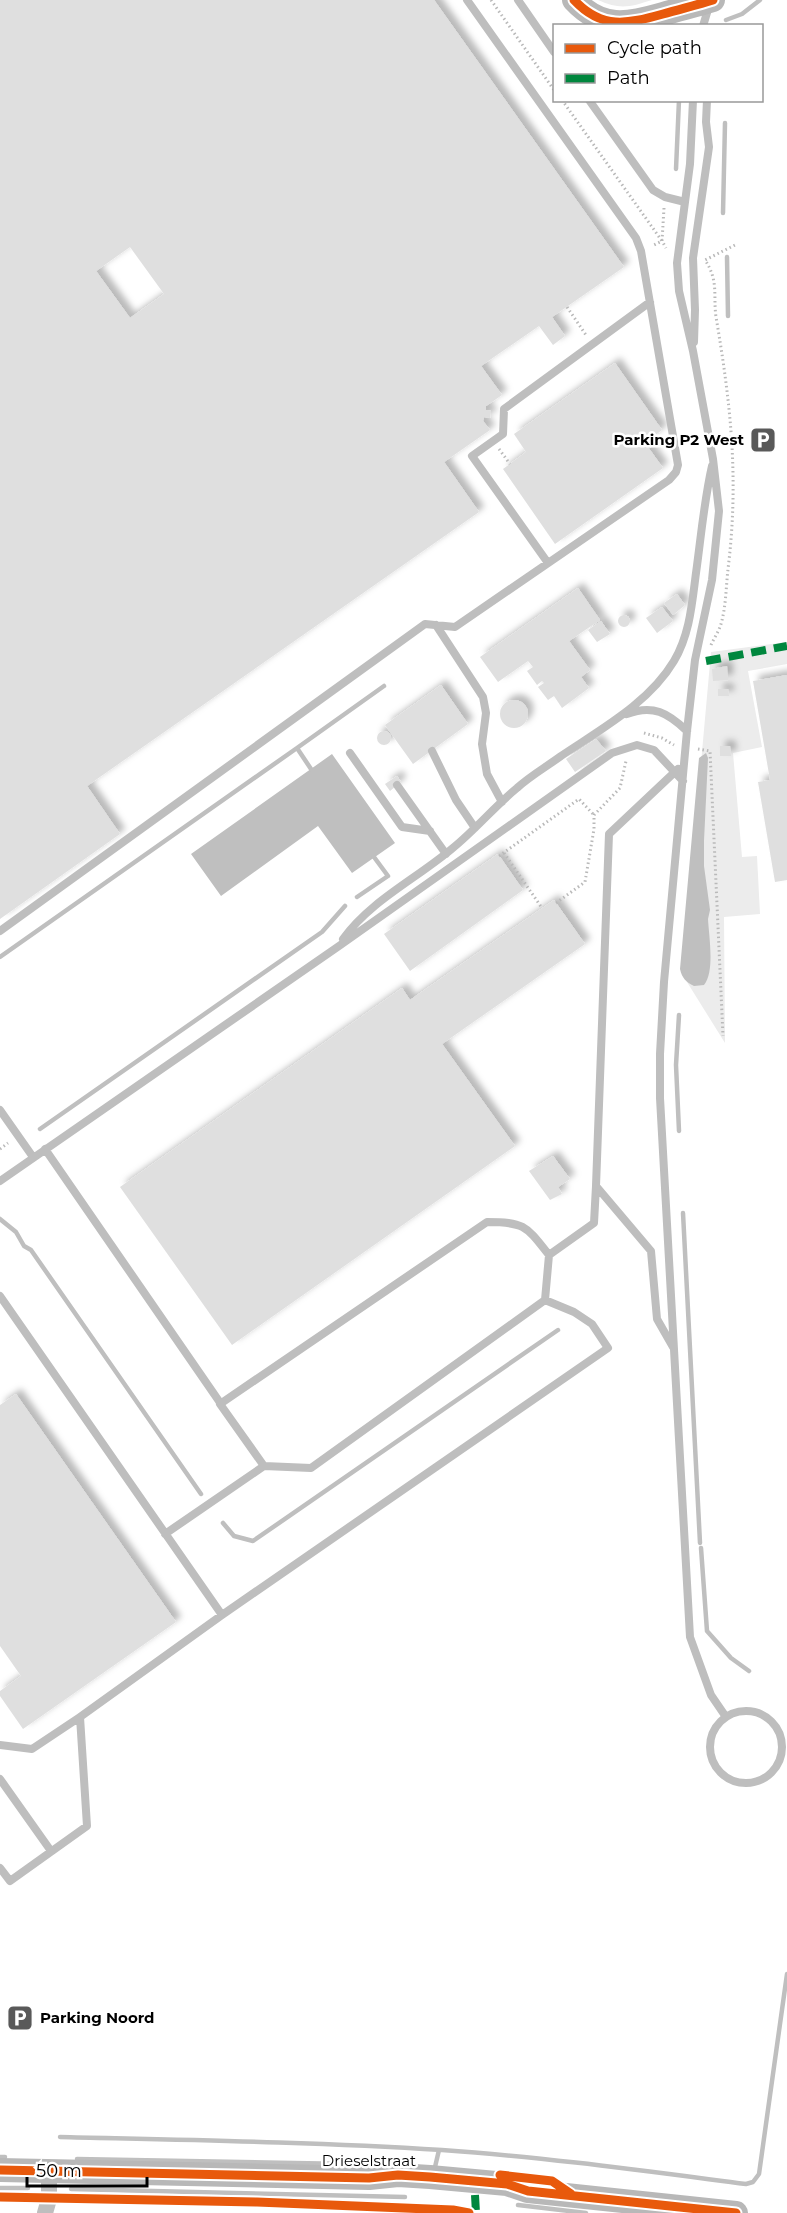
<svg xmlns="http://www.w3.org/2000/svg" width="787" height="2213" font-family="Montserrat,sans-serif">
	<defs>
		<filter id="shadow"><feDropShadow dx="5.5" dy="-5.5" stdDeviation="3" flood-color="#0004"/></filter>
	</defs>
	<rect width="100%" height="100%" fill="#fff"/>
	<!-- green -->
	<path fill="#ececec" d="M 598,0 L 652,0 C 630,7 620,10 598,0 Z
		M 787,642 L 787,664 L 748,671 L 762,747 L 733,753 L 742,857 L 757,856 L 760,914 L 724,917 L 725,1043 L 682,974 L 711,652 Z"/>
	<!-- water -->
	<path fill="#bfbfbf" d="M 706,753 L 708,758 L 704,841 L 704,866 L 710,910 L 708,919 C 709,937 715,971 704,985 L 694,986 C 686,982 682,978 680,969 L 699,758 Z
		M 332,754 L 395,843 L 352,873 L 318,826 L 221,896 L 191,854 Z"/>
	<g fill="none" stroke-linecap="round" stroke-linejoin="round">
		<!-- stream -->
		<path stroke="#bfbfbf" stroke-width="4.5" d="M 726,20 L 742,14 L 760,0
			M 676,169 L 679,100
			M 723,213 L 725,123
			M 727,257 L 728,316
			M 297,748 L 384,686
			M 357,897 L 388,876 L 374,857
			M 0,957 L 297,748 L 311,769
			M 40,1129 L 322,932 L 345,906
			M 679,1131 L 676,1065 L 679,1015
			M 683,1213 L 700,1543
			M 0,1219 L 16,1232 L 24,1246 L 31,1250 L 201,1494
			M 223,1523 L 234,1536 L 253,1541 L 558,1330
			M 701,1548 L 707,1631 L 731,1658 L 749,1671
			M 60,2137 C 187,2140 315,2142 442,2150 C 544,2157 645,2171 746,2184 L 753,2182 L 759,2174 L 787,1974
			M 0,2157 L 5,2157
			M 77,2159 L 348,2164
			M 435,2167 L 439,2150
			M 0,2188 L 28,2188
			M 71,2189 L 405,2197
			M 518,2205 L 586,2213"/>
	</g>
	<!-- building -->
	<path fill="#dfdfdf" fill-rule="evenodd" filter="url(#shadow)" d="M 0,0 L 434,0 L 624,267 L 552,317 L 565,336 L 553,345 L 539,326 L 481,366 L 502,395 L 486,406 L 486,410 L 491,411 L 490,418 L 484,417 L 483,421 L 490,430 L 444,462 L 479,512 L 87,786 L 120,834 L 0,919 ZM 130,247 L 164,294 L 130,318 L 96,271 Z
		M 615,363 L 662,430 L 645,443 L 663,468 L 555,544 L 503,469 L 526,452 L 514,434 Z
		M 578,588 L 600,620 L 569,641 L 590,670 L 581,677 L 589,688 L 562,708 L 554,696 L 548,700 L 538,687 L 544,683 L 542,681 L 537,685 L 527,671 L 533,667 L 528,661 L 498,682 L 480,657 Z
		M 677,594 L 685,605 L 673,615 L 664,603 Z
		M 662,607 L 673,621 L 657,633 L 646,618 Z
		M618 621a6 6 0 1 1 12 0a6 6 0 1 1-12 0Z
		M 601,621 L 610,634 L 597,642 L 588,630 Z
		M 727,666 L 728,680 L 713,681 L 712,669 Z
		M 787,675 L 787,880 L 775,882 L 758,782 L 770,780 L 753,681 Z
		M 441,685 L 468,724 L 413,764 L 385,725 Z
		M 718,689 L 728,689 L 729,696 L 718,696 Z
		M500 714a14 14 0 1 1 28 0a14 14 0 1 1-28 0Z
		M377 738a7 7 0 1 1 14 0a7 7 0 1 1-14 0Z
		M 596,739 L 606,751 L 575,772 L 566,759 Z
		M 720,746 L 730,746 L 731,756 L 720,756 Z
		M 397,776 L 401,782 L 390,791 L 385,784 Z
		M 498,854 L 523,890 L 410,971 L 384,934 Z
		M 554,900 L 585,944 L 442,1044 L 515,1146 L 232,1345 L 120,1187 L 402,988 L 410,1000 Z
		M 553,1156 L 570,1179 L 558,1187 L 562,1194 L 550,1200 L 529,1171 Z
		M 16,1394 L 176,1622 L 23,1729 L 0,1696 L 0,1691 L 21,1676 L 0,1646 L 0,1405 Z"/>
	<g fill="none" stroke-linecap="round" stroke-linejoin="round">
		<!-- path -->
		<path stroke="#b9b9b9" stroke-width="3" stroke-dasharray="1.5 3" stroke-linecap="butt" d="M 491,0 L 554,90
			M 562,100 L 662,241 L 652,246
			M 664,208 L 662,241 L 666,248
			M 567,307 L 586,335
			M 499,449 L 510,464
			M 711,645 C 714,638 719,631 721,624 C 726,607 726,587 728,569 C 739,480 731,405 716,317 C 713,295 719,281 705,260 L 735,245
			M 644,733 L 662,738 L 674,745
			M 698,749 L 710,751 L 723,1036
			M 504,853 L 542,908
			M 499,856 L 579,799 L 594,815
			M 556,903 L 585,882 L 594,829 L 594,815 L 620,788 L 626,761
			M 0,1149 L 8,1143"/>
		<!-- lane -->
		<path stroke="#bebebe" stroke-width="8" d="M 518,0 L 554,52
			M 703,26 L 709,6
			M 589,100 L 653,190 L 665,197 L 685,202
			M 693,100 L 690,164 L 677,263 L 679,291 L 693,351 L 713,459 L 719,511 L 712,580 L 695,660 L 687,731 L 664,982 L 660,1054 L 660,1098 L 690,1637 L 711,1695 L 726,1717
			M 694,342 L 695,310 L 693,258 L 709,147 L 706,122 L 707,100
			M 548,563 L 472,456 L 503,434 L 504,409 L 650,302
			M 436,625 L 483,697 L 486,713 L 482,744 L 487,774 L 502,802
			M 627,714 C 653,704 668,713 687,731
			M 432,751 L 456,800 L 475,828
			M 350,753 L 402,827 L 430,831
			M 397,785 L 446,854
			M 0,931 L 425,624 L 455,627 L 669,480 L 676,472 L 678,465 L 641,251 L 636,238 L 467,0
			M 343,939 C 371,900 418,878 454,847 C 476,829 495,806 517,788 C 530,776 546,767 561,756 C 601,729 649,703 674,661 C 690,634 692,603 696,573 C 701,537 704,501 712,466
			M 0,1110 L 33,1157
			M 45,1149 L 221,1404
			M 0,1181 L 339,946 L 612,753 L 637,745 L 654,750 L 683,781
			M 549,1255 L 545,1300 L 311,1468 L 264,1466 L 220,1404 L 487,1222 C 525,1222 526,1226 549,1255 L 594,1223 L 596,1186
			M 0,1296 L 222,1615
			M 673,1347 L 657,1319 L 651,1251 L 596,1186 L 609,834 L 678,769
			M 165,1534 L 264,1466
			M710 1747a36 36 0 1 1 72 0a36 36 0 1 1-72 0Z
			M 0,1745 L 32,1749 L 80,1717
			M 0,1779 L 51,1851
			M 0,1868 L 10,1881 L 87,1826 L 80,1717 L 222,1615 L 608,1348 L 592,1324 L 574,1312 L 545,1300"/>
		<!-- street -->
		<path stroke="#bebebe" stroke-width="16" d="M 45,2213 L 49,2199 L 49,2172"/>
		<!-- secondary -->
		<path stroke="#b8b8b8" stroke-width="24" d="M 574,0 C 602,30 627,24 663,14 C 680,9 697,5 713,0
			M 0,2170 L 369,2178 L 398,2175 L 430,2177 L 507,2184 L 528,2191 L 736,2213"/>
		<!-- quiet -->
		<path stroke="#00873e" stroke-width="8" stroke-dasharray="15 8" stroke-linecap="butt" d="M 706,661 L 787,646
			M 475,2195 L 476,2213"/>
		<defs>
			<path id="cycleway" d="M 574,0 C 602,30 627,24 663,14 C 680,9 697,5 713,0
				M 0,2170 L 369,2178 L 398,2175 L 430,2177 L 507,2184 L 528,2191 L 736,2213
				M 500,2175 L 552,2181 L 571,2194
				M 0,2197 L 257,2202 L 453,2210 L 469,2213"/>
		</defs>
		<!-- cycleway casing -->
		<use href="#cycleway" stroke="#fff" stroke-width="13"/>
		<!-- cycleway -->
		<use href="#cycleway" stroke="#e8590c" stroke-width="9"/>
	</g>
	<!-- icons -->
	<defs>
		<symbol id="parking-square" viewBox="-11 -11 22 22"><rect x="-9" y="-9" width="18" height="18" rx="4" fill="#595959" stroke="#fff"/><path d="M-3.5-5.5H1a3.5 3.5 0 0 1 0 7H-1V5.5H-3.5ZM-1-3.4V-.6H.8a1.4 1.4 0 0 0 0-2.8Z" fill="#fff"/></symbol>
	</defs>
	<g fill-rule="evenodd">
		<use href="#parking-square" x="748" y="425" width="30" height="30"/>
		<use href="#parking-square" x="5" y="2003" width="30" height="30"/>
	</g>
	<g text-anchor="middle" stroke-width="5" stroke-linejoin="round" paint-order="stroke">
		<!-- poi labels -->
		<g font-size="15" font-weight="bold" fill="#000" stroke="#fff" text-anchor="end">
			<text x="744" y="445">Parking P2 West</text>
			<text x="40" y="2023" text-anchor="start">Parking Noord</text>
		</g>
		<!-- street labels -->
		<g font-size="15" fill="#000" stroke="#fff">
			<text x="369" y="2166">Drieselstraat</text>
		</g>
	</g>
	<!-- legend -->
	<rect x="553" y="24" width="210" height="78" fill="#ffffff" stroke="#999999" stroke-width="1.5"/>
	<rect x="565" y="44" width="30" height="9" fill="#e8590c" stroke="#999999" stroke-width="1.5"/>
	<text x="607" y="54" font-size="18" fill="#000000">Cycle path</text>
	<rect x="565" y="74" width="30" height="9" fill="#00873e" stroke="#999999" stroke-width="1.5"/>
	<text x="607" y="84" font-size="18" fill="#000000">Path</text>
	<!-- scale -->
	<path d="M27 2177v9h120v-9" fill="none" stroke="#000000" stroke-width="3"/>
	<text x="36" y="2177" font-size="18" fill="#000000" stroke="#ffffff" stroke-width="4.5" paint-order="stroke">50 m</text>
</svg>
